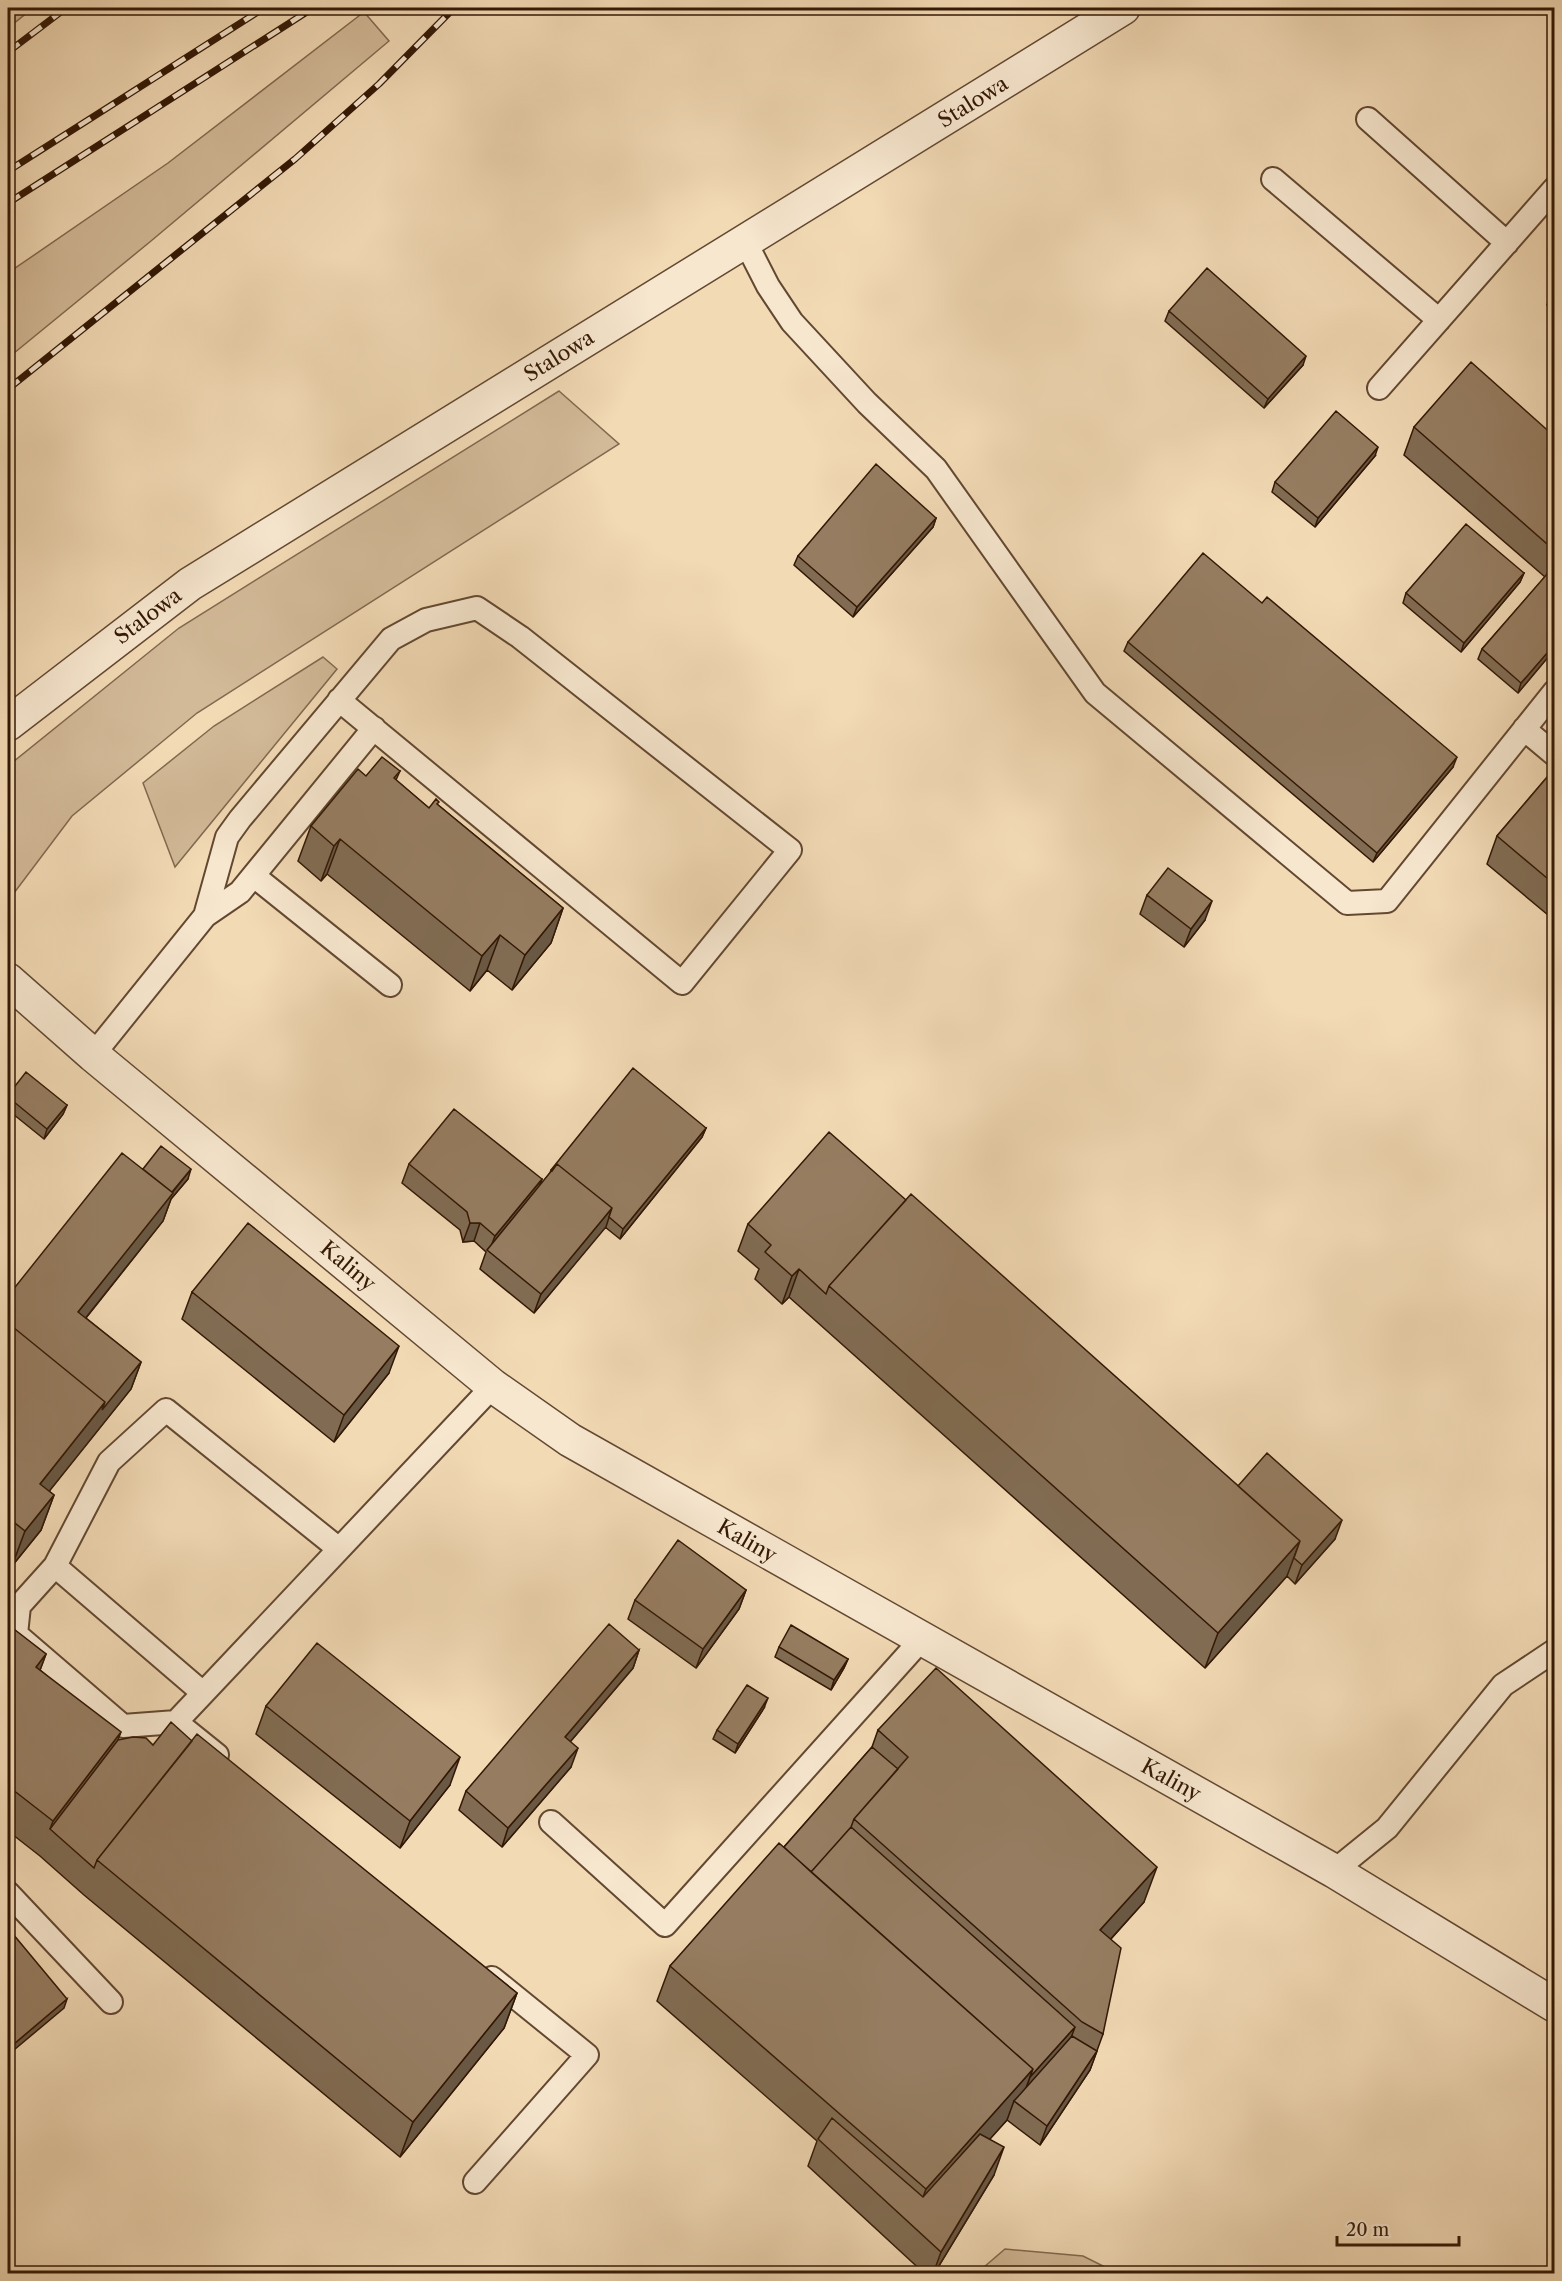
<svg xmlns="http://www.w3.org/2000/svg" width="1562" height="2281" font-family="'Libre Caslon Text',serif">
	<rect width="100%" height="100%" fill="#f2dab5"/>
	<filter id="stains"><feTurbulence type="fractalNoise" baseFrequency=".00333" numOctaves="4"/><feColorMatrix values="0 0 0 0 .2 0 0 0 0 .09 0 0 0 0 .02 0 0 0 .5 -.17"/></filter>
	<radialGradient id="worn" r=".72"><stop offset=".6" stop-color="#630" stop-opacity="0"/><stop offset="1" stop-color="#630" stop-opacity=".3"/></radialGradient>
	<!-- green -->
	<path fill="#d2b997" stroke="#82684e" stroke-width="1.5" d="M 9,8 L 33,8 L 8,28 Z
		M 364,12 L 389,41 L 151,241 L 8,358 L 8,273 L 168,163 Z
		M 559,391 L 619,444 L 197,713 L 72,816 L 8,901 L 8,766 L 179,628 Z
		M 323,657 L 337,669 L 175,867 L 143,783 L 214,726 Z
		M 1005,2249 L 1083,2256 L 1117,2273 L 977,2273 Z"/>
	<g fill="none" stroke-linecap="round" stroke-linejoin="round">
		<defs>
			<path id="lane" d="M 1368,119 L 1507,243
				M 1273,179 L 1439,320
				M 745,241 L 768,286 L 792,322 L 867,403 L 936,469 L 1095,693 L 1347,903 L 1387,901 L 1554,692
				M 1379,388 L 1554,189
				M 1524,729 L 1554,754
				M 254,876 L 390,985
				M 205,916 L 240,892 L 374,728
				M 93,1055 L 205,916 L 227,837 L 240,819 L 391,639 L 426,620 L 477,608 L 520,637 L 790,850 L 682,983 L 339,700
				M 55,1566 L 19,1606 L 16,1634 L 123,1726 L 176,1722
				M 203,1693 L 55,1566 L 109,1462 L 166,1410 L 339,1549
				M 217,1755 L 176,1722 L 493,1386
				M 551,1822 L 665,1925 L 921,1640
				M 1334,1871 L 1387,1828 L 1503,1685 L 1554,1651
				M 8,1893 L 111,2002
				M 475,2182 L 587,2055 L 492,1978"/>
			<path id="street" d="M 8,724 L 190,584 L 1123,8
				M 8,980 L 93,1055 L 493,1386 L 570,1440 L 1334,1871 L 1554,2005"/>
		</defs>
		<!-- lane casing -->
		<use href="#lane" stroke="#634831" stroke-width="26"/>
		<!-- street casing -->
		<use href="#street" stroke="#634831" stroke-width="36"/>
		<!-- lane -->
		<use href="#lane" stroke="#f7e7cf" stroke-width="22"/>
		<!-- street -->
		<use href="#street" stroke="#f7e7cf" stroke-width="33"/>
		<defs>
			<path id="rail" d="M 8,52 L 66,8
				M 8,171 L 264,8
				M 8,203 L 313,8
				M 8,389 L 295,159 L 379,84 L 454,8"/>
		</defs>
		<!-- rail casing -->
		<use href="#rail" stroke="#331805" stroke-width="7"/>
		<!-- rail -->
		<use href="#rail" stroke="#f7e7cf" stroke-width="4.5" stroke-dasharray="14" stroke-linecap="butt"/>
	</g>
	<!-- wall -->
	<path fill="#816c53" stroke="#331805" stroke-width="1.5" d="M 1554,285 L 1554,311 L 1547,305 Z
		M 1169,311 L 1303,365 L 1264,408 L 1165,321 Z
		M 1414,427 L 1554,436 L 1554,650 L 1518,693 L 1478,659 L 1482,649 L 1545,577 L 1404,455 Z
		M 1375,456 L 1315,527 L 1272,492 L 1275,482 Z
		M 936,518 L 933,527 L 853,617 L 794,565 L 798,556 Z
		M 1524,573 L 1520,582 L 1461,652 L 1403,603 L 1406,593 Z
		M 1128,642 L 1453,767 L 1373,862 L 1124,651 Z
		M 1554,769 L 1554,920 L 1487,864 L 1497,836 Z
		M 400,771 L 396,780 L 429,808 L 438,805 L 563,908 L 551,943 L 512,990 L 487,970 L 470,991 L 327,874 L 321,881 L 298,861 L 311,826 L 366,776 Z
		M 1147,895 L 1205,920 L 1184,947 L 1140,914 Z
		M 8,1097 L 67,1105 L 63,1114 L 44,1139 L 8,1110 Z
		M 706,1128 L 702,1137 L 620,1239 L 605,1227 L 534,1313 L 480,1269 L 486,1252 L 474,1241 L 463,1242 L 460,1230 L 402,1183 L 409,1164 L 542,1179 L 540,1186 L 550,1173 L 551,1170 Z
		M 143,1169 L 188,1179 L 171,1199 L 163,1221 L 86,1318 L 141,1362 L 131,1389 L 49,1491 L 54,1495 L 41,1530 L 12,1566 L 8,1563 L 8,1296 Z
		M 906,1200 L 1238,1486 L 1335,1539 L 1295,1584 L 1287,1576 L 1205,1668 L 789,1297 L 782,1304 L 755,1279 L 759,1269 L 738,1251 L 748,1224 Z
		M 192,1292 L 389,1373 L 334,1442 L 182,1319 Z
		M 746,1590 L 739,1609 L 696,1668 L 628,1619 L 635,1600 Z
		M 8,1629 L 46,1654 L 40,1670 L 118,1740 L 153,1745 L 192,1741 L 517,1993 L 504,2028 L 400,2157 L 84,1895 L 40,1856 L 8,1831 Z
		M 779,1647 L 848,1659 L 844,1668 L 831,1690 L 775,1657 Z
		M 639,1650 L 633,1668 L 570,1742 L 571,1767 L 502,1847 L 459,1810 L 466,1791 Z
		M 266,1706 L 450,1785 L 400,1848 L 256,1734 Z
		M 764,1708 L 735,1753 L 713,1739 L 717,1730 Z
		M 878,1730 L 1144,1902 L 1111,1939 L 1103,2034 L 1090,2070 L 1040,2145 L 1007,2120 L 989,2139 L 994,2175 L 934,2274 L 925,2274 L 808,2166 L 817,2141 L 657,2001 L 670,1966 L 784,1847 L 872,1747 Z"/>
	<!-- shaded-wall -->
	<path fill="#695844" stroke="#331805" stroke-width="1.5" d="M 1306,356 L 1303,365 L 1264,408 L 1268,399 Z
		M 1378,447 L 1375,456 L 1315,527 L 1318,518 Z
		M 936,518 L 933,527 L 853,617 L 857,607 Z
		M 1554,559 L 1554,571 L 1547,579 Z
		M 1524,573 L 1520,582 L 1461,652 L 1464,643 Z
		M 1554,645 L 1554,650 L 1518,693 L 1521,683 Z
		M 1457,757 L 1453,767 L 1373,862 L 1377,853 Z
		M 340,839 L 327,874 L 321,881 L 334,846 Z
		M 1212,901 L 1205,920 L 1184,947 L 1191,929 Z
		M 563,908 L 551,943 L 512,990 L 525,955 Z
		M 500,935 L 487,970 L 470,991 L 482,956 Z
		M 67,1105 L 63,1114 L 44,1139 L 47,1129 Z
		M 706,1128 L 702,1137 L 620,1239 L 623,1229 Z
		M 191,1169 L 188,1179 L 171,1199 L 163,1221 L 68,1340 L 78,1312 Z
		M 542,1179 L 535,1198 L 489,1252 L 495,1236 Z
		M 612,1208 L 606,1227 L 534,1313 L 541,1294 Z
		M 470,1223 L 480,1223 L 474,1241 L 463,1242 Z
		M 799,1269 L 789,1297 L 782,1304 L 792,1276 Z
		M 399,1346 L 389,1373 L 334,1442 L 344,1415 Z
		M 141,1362 L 131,1389 L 27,1519 L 40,1484 L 105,1402 Z
		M 54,1495 L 41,1530 L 12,1566 L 25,1531 Z
		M 1342,1520 L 1335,1539 L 1295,1584 L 1302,1565 Z
		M 1300,1541 L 1287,1576 L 1205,1668 L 1218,1633 Z
		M 746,1590 L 739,1609 L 696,1668 L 703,1649 Z
		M 639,1650 L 633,1668 L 558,1756 L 565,1737 Z
		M 46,1654 L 33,1689 L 36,1667 Z
		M 848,1659 L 844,1668 L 831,1690 L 834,1680 Z
		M 768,1698 L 764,1708 L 735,1753 L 738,1744 Z
		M 121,1732 L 108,1767 L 50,1829 L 53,1821 Z
		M 578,1748 L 571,1767 L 502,1847 L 508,1828 Z
		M 460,1757 L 450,1785 L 400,1848 L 410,1821 Z
		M 1157,1867 L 1144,1902 L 1087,1965 L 1100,1930 Z
		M 517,1993 L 504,2028 L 400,2157 L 413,2122 Z
		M 67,1999 L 64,2008 L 8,2055 L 8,2049 Z
		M 1075,2027 L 1065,2054 L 1020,2105 L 1030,2077 Z
		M 1097,2051 L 1090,2070 L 1040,2145 L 1047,2126 Z
		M 1033,2069 L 1020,2105 L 1014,2101 L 1007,2120 L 913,2225 L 926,2189 Z
		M 1004,2147 L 994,2175 L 934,2274 L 933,2274 L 941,2252 Z"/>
	<!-- building -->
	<path fill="#967d61" stroke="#331805" stroke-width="1.5" d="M 1207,268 L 1306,356 L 1268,399 L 1169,311 Z
		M 1471,362 L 1554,436 L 1554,550 L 1414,427 Z
		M 1336,411 L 1378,447 L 1318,518 L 1275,482 Z
		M 876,464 L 936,518 L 857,607 L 798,556 Z
		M 1466,524 L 1524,573 L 1464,643 L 1406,593 Z
		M 1203,553 L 1262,603 L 1267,597 L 1457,757 L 1377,853 L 1128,642 Z
		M 1554,566 L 1554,645 L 1521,683 L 1482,649 Z
		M 382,757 L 400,771 L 394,778 L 429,808 L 436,799 L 439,802 L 437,804 L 563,908 L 525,955 L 500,935 L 482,956 L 340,839 L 334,846 L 311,826 L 358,769 L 366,776 Z
		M 1554,769 L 1554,884 L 1497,836 Z
		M 1168,868 L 1212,901 L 1191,929 L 1147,895 Z
		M 633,1068 L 706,1128 L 623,1229 L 609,1217 L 612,1208 L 557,1164 L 552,1171 L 551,1170 Z
		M 26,1072 L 67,1105 L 47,1129 L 8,1097 L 8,1095 Z
		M 454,1109 L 542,1179 L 495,1236 L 480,1223 L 470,1223 L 467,1212 L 409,1164 Z
		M 829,1132 L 906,1200 L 829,1286 L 826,1294 L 799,1269 L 792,1276 L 765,1252 L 771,1245 L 748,1224 Z
		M 161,1146 L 191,1169 L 172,1192 L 143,1169 Z
		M 122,1153 L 173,1193 L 78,1312 L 141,1362 L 102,1410 L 105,1402 L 8,1323 L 8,1296 Z
		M 557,1164 L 612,1208 L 541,1294 L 487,1250 Z
		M 911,1194 L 1300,1541 L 1218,1633 L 829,1286 Z
		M 248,1223 L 399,1346 L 344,1415 L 192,1292 Z
		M 8,1323 L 105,1402 L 40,1484 L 54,1495 L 25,1531 L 11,1520 L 8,1525 Z
		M 1267,1453 L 1342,1520 L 1302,1565 L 1294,1558 L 1300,1541 L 1238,1486 Z
		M 678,1540 L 746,1590 L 703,1649 L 635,1600 Z
		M 609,1624 L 639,1650 L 565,1737 L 578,1748 L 508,1828 L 466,1791 Z
		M 791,1625 L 848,1659 L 834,1680 L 779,1647 Z
		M 10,1626 L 46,1654 L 36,1667 L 121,1732 L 53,1821 L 8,1786 L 8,1629 Z
		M 317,1643 L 460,1757 L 410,1821 L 266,1706 Z
		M 936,1668 L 1157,1867 L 1100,1930 L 1121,1948 L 1103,2034 L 1082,2022 L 854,1819 L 908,1757 L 878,1730 Z
		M 747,1685 L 768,1698 L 738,1744 L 717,1730 Z
		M 171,1722 L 192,1741 L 97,1860 L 94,1868 L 50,1829 L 118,1740 L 133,1737 L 146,1738 L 153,1745 Z
		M 197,1734 L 517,1993 L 413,2122 L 97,1860 Z
		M 872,1747 L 898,1769 L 854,1819 L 851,1827 L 811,1872 L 784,1847 Z
		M 851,1827 L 1075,2027 L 1030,2077 L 1033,2069 L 811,1872 Z
		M 779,1843 L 1033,2069 L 926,2189 L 670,1966 Z
		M 8,1928 L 67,1999 L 8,2049 Z
		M 1072,2036 L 1097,2051 L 1047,2126 L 1014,2101 Z
		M 832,2118 L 923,2197 L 980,2134 L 1004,2147 L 941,2252 L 818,2139 Z"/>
	<g text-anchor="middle" stroke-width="5" stroke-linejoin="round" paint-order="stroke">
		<!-- street labels -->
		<g font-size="21" fill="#331805" stroke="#f7e7cf">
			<text transform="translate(973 102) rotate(-32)" y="7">Stalowa</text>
			<text transform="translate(559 356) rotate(-32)" y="7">Stalowa</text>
			<text transform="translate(148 616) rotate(-37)" y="7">Stalowa</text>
			<text transform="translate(348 1266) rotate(40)" y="7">Kaliny</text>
			<text transform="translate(747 1541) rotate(30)" y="7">Kaliny</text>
			<text transform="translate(1171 1780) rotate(29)" y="7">Kaliny</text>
		</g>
	</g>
	<!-- margin -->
	<rect width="1562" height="2281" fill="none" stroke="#f2dab5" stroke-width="30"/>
	<rect x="9" y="9" width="1544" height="2263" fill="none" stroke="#331805" stroke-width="3"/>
	<rect x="15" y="15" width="1532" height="2251" fill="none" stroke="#331805" stroke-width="1.5"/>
	<!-- scale -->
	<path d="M1337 2236v9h122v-9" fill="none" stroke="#331805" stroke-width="3"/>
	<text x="1346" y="2236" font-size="18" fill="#331805" stroke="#f7e7cf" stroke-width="4.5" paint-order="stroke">20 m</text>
	<rect width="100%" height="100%" filter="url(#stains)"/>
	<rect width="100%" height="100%" fill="url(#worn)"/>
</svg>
